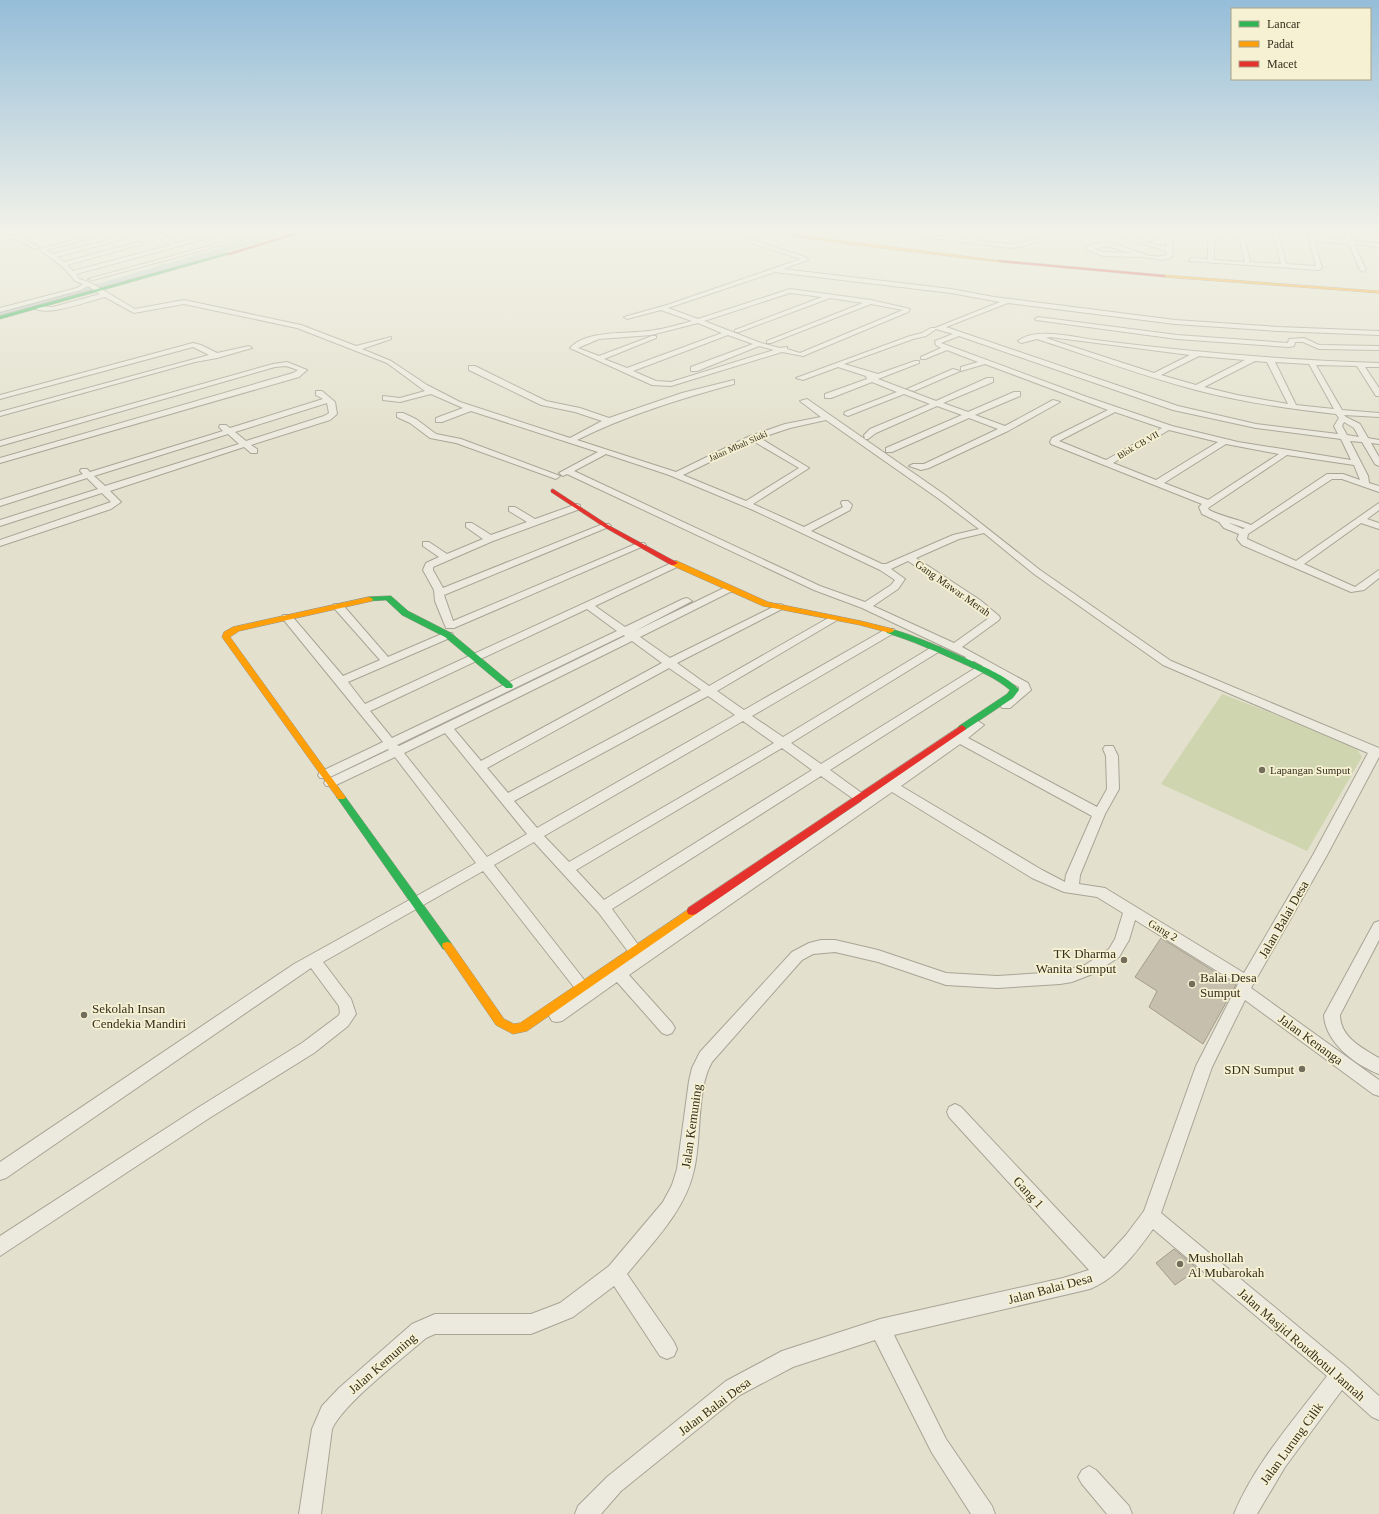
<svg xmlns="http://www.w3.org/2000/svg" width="1379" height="1514" font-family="'Times New Roman',serif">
	<rect width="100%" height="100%" fill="#e3e1cd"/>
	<!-- green -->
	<path fill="#ced5af" d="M 1222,694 L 1354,745 L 1362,757 L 1307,851 L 1161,784 Z"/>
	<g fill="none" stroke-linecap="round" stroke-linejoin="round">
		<!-- river -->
		<path fill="#b8cac2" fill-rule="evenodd" d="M 274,232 L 288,232 L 286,234 L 109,287 L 0,315 L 0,309 L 101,283 Z"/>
	</g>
	<!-- building -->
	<path fill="#c7bfae" stroke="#a39c8c" d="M 1161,938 L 1236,985 L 1203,1044 L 1149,1007 L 1157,991 L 1135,977 Z
		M 1174,1249 L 1198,1269 L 1175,1285 L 1156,1263 Z"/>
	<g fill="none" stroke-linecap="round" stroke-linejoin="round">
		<defs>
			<path id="street" d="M 30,232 L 39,232 L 20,237 L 39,247 L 39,249 L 105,232 L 113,232 L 46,250 L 53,254 L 140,232 L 148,232 L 57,257 L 64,262 L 139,242 L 142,244 L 67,265 L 73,271 L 171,245 L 151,232 L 156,232 L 177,243 L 212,235 L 212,237 L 76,274 L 79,279 L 91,283 L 135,309 L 184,300 L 301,325 L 356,346 L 391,337 L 391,339 L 362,349 L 391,361 L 427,385 L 460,402 L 570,438 L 602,421 L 575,412 L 541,405 L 469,370 L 469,366 L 475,366 L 546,401 L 580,408 L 609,418 L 682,393 L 734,380 L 734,384 C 680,399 627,415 577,440 L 676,472 L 750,436 L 785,424 L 821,417 L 800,401 L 807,399 L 945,495 L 1040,570 L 1171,661 L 1379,748 L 1379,757 L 1326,857 L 1251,988 L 1379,1080 L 1379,1096 L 1373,1094 L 1245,1000 L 1212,1067 L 1161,1213 L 1348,1368 L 1379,1396 L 1379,1420 L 1372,1417 L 1342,1390 L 1285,1467 L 1257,1514 L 1234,1514 C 1255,1463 1294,1420 1327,1376 L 1153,1229 C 1136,1253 1117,1278 1090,1289 L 894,1335 L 946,1439 L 992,1506 L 995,1514 L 971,1514 L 932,1453 L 875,1340 L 793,1367 L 740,1395 L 621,1491 L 601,1514 L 575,1514 L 578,1506 L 607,1477 L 726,1381 L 782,1351 L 880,1319 L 1063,1278 L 1089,1270 L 949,1117 L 947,1112 L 949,1107 L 955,1104 L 961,1107 L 1104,1259 L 1126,1235 L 1144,1211 L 1196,1066 L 1238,984 L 1135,920 L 1129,940 L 1119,957 L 1095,973 L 1072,982 L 1060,984 L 997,988 L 946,985 L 878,962 L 835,952 L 813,954 L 802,960 L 712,1062 C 696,1090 702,1138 694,1170 C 685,1211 653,1242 627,1274 L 674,1342 L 677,1349 L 674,1356 L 667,1359 L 660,1356 L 614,1286 L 573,1317 L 531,1334 L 435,1334 L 426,1338 C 402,1359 344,1403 332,1429 L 321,1514 L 299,1514 L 312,1429 L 322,1406 L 339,1388 L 412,1324 L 435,1314 L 531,1314 L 560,1303 L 609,1266 L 663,1202 L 672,1185 L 677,1169 L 689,1081 L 692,1068 L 700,1052 L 792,952 L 809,943 L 821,940 L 835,940 L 878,950 L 946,973 L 997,976 L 1060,972 L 1085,965 L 1109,949 L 1115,939 L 1123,913 L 1097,897 L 1064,892 L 1032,878 L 892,792 L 629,975 L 672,1023 L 675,1028 L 672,1033 L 667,1035 L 662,1033 L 617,982 L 562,1021 L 557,1022 L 552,1021 L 549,1016 L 552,1011 L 580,992 L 577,991 L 483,871 L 323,962 L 351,999 L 356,1014 L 348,1026 L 314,1053 L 211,1117 L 0,1256 L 0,1236 L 199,1107 L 302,1043 L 338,1016 L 340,1013 L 339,1006 L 311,968 L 6,1178 L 0,1180 L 0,1162 L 294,964 L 476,863 L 395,757 L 334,786 L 326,786 L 324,783 L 326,780 L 389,750 L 388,749 L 328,778 L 320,778 L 318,775 L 320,772 L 383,742 L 283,619 L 282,617 L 283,615 L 291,615 L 343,676 L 380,660 L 334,608 L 333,606 L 334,604 L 342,604 L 388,657 L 444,633 L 452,633 L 453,635 L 452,637 L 348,682 L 365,704 L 676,561 L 681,564 L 679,566 L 595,606 L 625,627 L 683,599 L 687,598 L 692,601 L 633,632 L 726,587 L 732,587 L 734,589 L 732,591 L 640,637 L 670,658 L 777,605 L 781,604 L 786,607 L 677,663 L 709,686 L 830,617 L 834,616 L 839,619 L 717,691 L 744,710 L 886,629 L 894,629 L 895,631 L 894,633 L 752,716 L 783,737 L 932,647 L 940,647 L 941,649 L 940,651 L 791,743 L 821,764 L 977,667 L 983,666 L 974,661 L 967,664 L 963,663 L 962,661 L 966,657 L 862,608 L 814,590 L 567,474 L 563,476 L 559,473 L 598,452 L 471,411 L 442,422 L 436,422 L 436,418 L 463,408 L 431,394 L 400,402 L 383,400 L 383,396 L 400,398 L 425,391 L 387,363 L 297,328 L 184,304 L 134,313 L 105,297 C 89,301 47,317 34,308 L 37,306 L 53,307 L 100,294 L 88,286 L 81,290 L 0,312 L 0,308 L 77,288 L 83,284 L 75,281 L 64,268 L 39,249 L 35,249 L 14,238 L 0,241 L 0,237 ZM 826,420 L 939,499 L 979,529 L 953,535 L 886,564 L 882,564 L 811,531 L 850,510 L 852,505 L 848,501 L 842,501 L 841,503 L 843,507 L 804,527 L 753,504 L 809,468 L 760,438 L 790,428 ZM 753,441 L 799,468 L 746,501 L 683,475 ZM 606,454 L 669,475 L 753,510 L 880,570 L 895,580 L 891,585 L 865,602 L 820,586 L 574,471 ZM 984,533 L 1034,574 L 1163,665 L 1368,753 L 1313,855 L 1244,973 L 1105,888 L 1079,884 L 1080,875 L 1105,814 L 1119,789 L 1118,756 L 1113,746 L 1105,746 L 1103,749 L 1106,756 L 1107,789 L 1097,807 L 968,738 L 984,725 L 978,721 L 955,735 L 864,799 L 865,797 L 863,794 L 830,770 L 985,671 L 985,668 L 1019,687 L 1019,689 L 1002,702 L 1000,705 L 1002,708 L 1010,708 L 1031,690 L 1028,683 L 962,647 L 999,620 L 1000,618 L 999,616 L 980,600 L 916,558 L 959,539 ZM 908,561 L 972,604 L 989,618 L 954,643 L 873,606 L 898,589 L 905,579 L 891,569 ZM 587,609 L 617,631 L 392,738 L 370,711 ZM 624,635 L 625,636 L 399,746 L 397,745 ZM 632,641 L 662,663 L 481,761 L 454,729 ZM 669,668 L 701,690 L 508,793 L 487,768 ZM 708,696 L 735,715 L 537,828 L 514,801 ZM 743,721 L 774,743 L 569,862 L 544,836 ZM 445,733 L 527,834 L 487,857 L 404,753 ZM 960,744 L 1092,816 L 1066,875 L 1065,882 L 1042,870 L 901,786 ZM 782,748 L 812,770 L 604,900 L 576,870 ZM 821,776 L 855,800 L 862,801 L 642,950 L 612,909 ZM 534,842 L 598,912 L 630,954 L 634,955 L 589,986 L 494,865 Z
				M 898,232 L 969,239 L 993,232 L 1000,232 L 975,240 L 1010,244 L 1021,243 L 1055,233 L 1058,235 L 1023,246 L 1010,248 L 900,234 Z
				M 1060,232 L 1068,232 L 1065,234 Z
				M 1167,232 L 1174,232 L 1172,233 L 1173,256 L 1164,260 L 1143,257 L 1103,256 L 1085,249 C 1112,229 1141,264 1167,255 L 1167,251 L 1121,237 L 1124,235 L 1139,240 ZM 1166,235 L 1167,247 L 1145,242 ZM 1106,246 L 1132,253 L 1104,252 L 1093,249 Z
				M 1226,232 L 1233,232 L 1214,240 L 1214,260 L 1245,262 L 1238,232 L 1243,232 L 1250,262 L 1281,264 L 1273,232 L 1278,232 L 1286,264 L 1316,266 L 1307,232 L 1311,232 L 1313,237 L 1347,240 L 1343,232 L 1348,232 L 1353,241 L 1379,243 L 1379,247 L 1354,244 L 1366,270 L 1363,272 L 1360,270 L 1349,244 L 1314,241 L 1322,268 L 1319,270 L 1189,261 L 1191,258 L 1208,259 L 1208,239 Z
				M 242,237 L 247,238 L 93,280 L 88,279 Z
				M 750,239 L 805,257 L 808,260 L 783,269 L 951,289 L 994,297 L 1175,320 L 1278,327 L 1379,331 L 1379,335 L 1278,331 L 1175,324 L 1008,303 L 946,327 L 1178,406 L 1256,424 L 1338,434 L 1334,426 L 1339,418 L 1336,414 C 1289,409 1242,402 1196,390 C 1142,376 1090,356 1037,339 L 1021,343 L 1018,341 C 1035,327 1074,337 1095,340 C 1189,352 1284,360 1379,363 L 1379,367 L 1365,367 L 1379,388 L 1379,396 L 1376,396 L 1357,366 L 1316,365 L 1342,410 L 1379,413 L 1379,417 L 1344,415 L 1346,417 L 1360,424 L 1368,438 L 1379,440 L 1379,444 L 1371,443 L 1379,457 L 1379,466 L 1375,464 L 1362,442 L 1350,441 L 1368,476 L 1369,483 L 1379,486 L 1379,492 L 1342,479 L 1332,479 L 1248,534 L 1247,539 L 1296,561 L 1379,503 L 1379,510 L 1367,519 L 1379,523 L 1379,529 L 1361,523 L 1304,564 L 1355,587 L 1379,570 L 1379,578 L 1364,590 L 1351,592 L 1242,545 L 1237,539 L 1239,534 L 1224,528 L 1219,522 L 1202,514 L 1199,507 L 1202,504 L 1051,444 L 1050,442 L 1052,438 L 1108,410 L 985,364 L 961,371 L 961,367 L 978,362 L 947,350 L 925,359 L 921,359 L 921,357 L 941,348 L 936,345 L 935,341 L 953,334 L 936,329 L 926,336 L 913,339 L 844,364 L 878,374 L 915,361 L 919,361 L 919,363 L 878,379 L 936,401 L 987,378 L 993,378 L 993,382 L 943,403 L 968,412 L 1014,392 L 1020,392 L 1020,396 L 975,415 L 1005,426 L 1053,400 L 1060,402 L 1008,431 L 929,468 L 921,470 L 909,466 L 913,464 L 924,464 L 998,429 L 969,418 L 892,452 L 886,452 L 886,448 L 962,415 L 937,406 L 876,433 L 868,439 L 865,439 L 864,435 L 870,429 L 930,404 L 904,394 L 848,416 L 844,414 L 845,412 L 897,392 L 872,382 L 831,398 L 825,398 L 825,394 L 867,379 L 866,376 L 838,367 L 803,380 L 796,378 L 910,336 L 922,333 L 931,328 L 935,328 L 1000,302 L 951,293 L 775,272 L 668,308 L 698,319 L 790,289 L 871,300 L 910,309 L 908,312 L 803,356 L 782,352 L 671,386 L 652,385 L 570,348 C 586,330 626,334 649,331 C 664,329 678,325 692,321 L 661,310 L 627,319 L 624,317 L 667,305 L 801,259 L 748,242 ZM 790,293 L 822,297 L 735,330 L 735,332 L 739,332 L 830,298 L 863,303 L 767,341 L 767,343 L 771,343 L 871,304 L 903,310 L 800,353 L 787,349 L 787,347 L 780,348 L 761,343 L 704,321 ZM 698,323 L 722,333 L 627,368 L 604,359 L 656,338 L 656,336 L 652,336 L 599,356 L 578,348 L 599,339 L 651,335 ZM 728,335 L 753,344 L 691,367 L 691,371 L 697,371 L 759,346 L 774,350 L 671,382 L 656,381 L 633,371 ZM 959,336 L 1173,410 L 1256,428 L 1341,439 L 1351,460 L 1238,442 L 1172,426 L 1087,397 L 941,343 ZM 1050,337 L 1190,355 L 1154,373 L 1046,338 ZM 1199,356 L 1245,360 L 1196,385 L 1161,375 ZM 1255,361 L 1267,362 L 1288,404 L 1237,395 L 1204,387 ZM 1275,362 L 1309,364 L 1334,409 L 1296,405 ZM 1115,412 L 1162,428 L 1106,460 L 1059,441 ZM 1344,422 L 1354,428 L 1359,437 L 1347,435 L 1342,426 ZM 1169,430 L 1218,442 L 1156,480 L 1113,463 ZM 1226,444 L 1279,454 L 1208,500 L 1164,483 ZM 1287,455 L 1354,465 L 1360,480 L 1343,474 L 1327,474 L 1251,525 C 1237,519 1223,517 1209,510 L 1208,508 ZM 1229,523 L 1230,523 L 1245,528 L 1243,529 Z
				M 1038,317 L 1177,335 L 1288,343 L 1289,339 L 1304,338 L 1319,345 L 1379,346 L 1379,350 L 1319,349 L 1303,342 L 1295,342 L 1294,346 L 1289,347 L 1177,339 L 1036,320 L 1035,319 Z
				M 193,343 L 201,345 L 217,353 L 249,346 L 252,348 L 217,358 L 195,362 L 0,416 L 0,412 L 209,355 L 193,347 L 0,399 L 0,395 Z
				M 287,362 L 307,370 L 299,377 L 0,463 L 0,458 L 293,373 L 298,370 L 286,366 L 275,367 L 0,446 L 0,441 L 273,364 Z
				M 953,369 L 960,371 L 914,391 L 907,389 Z
				M 316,391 L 322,391 L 335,402 L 337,414 L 330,420 L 251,445 L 257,449 L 257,453 L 251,453 L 244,447 L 110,491 L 121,502 L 111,509 L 0,546 L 0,540 L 111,502 L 102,493 L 0,526 L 0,520 L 98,489 L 87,478 L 0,506 L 0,500 L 83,474 L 80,471 L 81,469 L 87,469 L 90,472 L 223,431 L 219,427 L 220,425 L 226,425 L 230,428 L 323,399 L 316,395 ZM 327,403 L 329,413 L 324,416 L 246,441 L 235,432 ZM 228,434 L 239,444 L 105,486 L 94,476 Z
				M 397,413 L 403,413 L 416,419 L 436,434 L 461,439 L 560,476 L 556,479 L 553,478 L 456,443 L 430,438 L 410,423 L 397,417 Z
				M 577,504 L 580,505 L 580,509 L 493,541 L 433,567 L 433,570 L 443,588 L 603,524 L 609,524 L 611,526 L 444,595 L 453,621 L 638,543 L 644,543 L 646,545 L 454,628 L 446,628 L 435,601 L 434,590 L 423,570 L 426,563 L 439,557 L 423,546 L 423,542 L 429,542 L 447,554 L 483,539 L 466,527 L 466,523 L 472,523 L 491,535 L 527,522 L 509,511 L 509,507 L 515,507 L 535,519 Z
				M 1379,921 L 1379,940 L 1340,1015 C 1340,1037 1362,1048 1379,1058 L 1379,1074 C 1355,1065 1325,1042 1324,1015 L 1374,923 Z
				M 1089,1466 L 1096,1470 L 1129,1506 L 1132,1514 L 1107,1514 L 1082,1484 L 1078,1477 L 1082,1470 Z"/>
			<path id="fast" d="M 227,253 L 230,254 L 0,319 L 0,316 Z
				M 388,596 L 391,596 L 408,611 L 451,633 L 512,684 L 513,686 L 512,688 L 506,688 L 445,637 L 402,615 L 386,600 L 369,601 L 365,599 L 369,597 Z
				M 887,629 C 899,627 985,666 1000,675 C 1007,679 1014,684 1019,690 L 1013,698 L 965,730 L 959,730 L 958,728 L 959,726 L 1007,694 L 1010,690 C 996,678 979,671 962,663 C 937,652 913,641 887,633 L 886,631 Z
				M 341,794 L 344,795 L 451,943 L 452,946 L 451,949 L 447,950 L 443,949 L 338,799 L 336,797 L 338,795 Z"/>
			<path id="slow" d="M 767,232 L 775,232 L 1002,261 L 1000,262 L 845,244 Z
				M 1164,275 L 1379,291 L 1379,293 L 1162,277 Z
				M 671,561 L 677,561 L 768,602 L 861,621 L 893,629 L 894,631 L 890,633 L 860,625 L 763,606 L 671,565 Z
				M 369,597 L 373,599 L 372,601 L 239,631 L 230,637 L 344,795 L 346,797 L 344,799 L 338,799 L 222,637 L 224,632 L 233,627 Z
				M 692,907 L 696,908 L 697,911 L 696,914 L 527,1031 L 513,1034 L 496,1025 L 442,946 L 443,943 L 447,942 L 451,943 L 504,1019 L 514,1024 L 520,1023 Z"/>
			<path id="jam" d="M 299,232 L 304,232 L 229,255 L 226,254 Z
				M 998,260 L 1164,275 L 1166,276 L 1164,277 L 1000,262 Z
				M 553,489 L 608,525 L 678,563 L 674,565 L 671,565 L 604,527 L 551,492 L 551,490 Z
				M 962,725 L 966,728 L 965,730 L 696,914 L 692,915 L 688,914 L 687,911 L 688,908 Z"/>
		</defs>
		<!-- street casing -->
		<use href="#street" stroke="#a8a496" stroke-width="2"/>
		<!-- fast casing -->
		<use href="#fast" stroke="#989486" stroke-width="1"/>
		<!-- slow casing -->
		<use href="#slow" stroke="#989486" stroke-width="1"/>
		<!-- jam casing -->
		<use href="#jam" stroke="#989486" stroke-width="1"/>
		<!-- street -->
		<use href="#street" fill="#eceade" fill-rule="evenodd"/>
		<!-- fast -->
		<use href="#fast" fill="#30b455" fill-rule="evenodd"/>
		<!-- slow -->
		<use href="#slow" fill="#ff9f0a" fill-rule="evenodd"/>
		<!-- jam -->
		<use href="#jam" fill="#e5322d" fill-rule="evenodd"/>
	</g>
	<!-- sky -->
	<linearGradient id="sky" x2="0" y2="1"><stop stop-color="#95bdd9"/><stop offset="0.52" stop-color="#f2f2e8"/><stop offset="1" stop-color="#f2f2e8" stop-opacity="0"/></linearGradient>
	<rect width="1379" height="444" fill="url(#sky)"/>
	<!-- markers -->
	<g fill="#736d5b" stroke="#f5f1d2" stroke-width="1.5">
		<circle cx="1262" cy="770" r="4"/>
		<circle cx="1124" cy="960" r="4"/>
		<circle cx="1192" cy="984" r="4"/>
		<circle cx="84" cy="1015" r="4"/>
		<circle cx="1302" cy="1069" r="4"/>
		<circle cx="1180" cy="1264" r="4"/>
	</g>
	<g text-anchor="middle" stroke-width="3.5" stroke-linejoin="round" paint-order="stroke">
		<!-- far-street labels -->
		<g font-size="9" fill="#372e1e" stroke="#f5f1d2">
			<text transform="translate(1138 445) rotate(-30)" y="3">Blok CB VII</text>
			<text transform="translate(738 446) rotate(-24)" y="3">Jalan Mbah Sluki</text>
		</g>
		<!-- street labels -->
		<g font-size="11" fill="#372e1e" stroke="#f5f1d2">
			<text transform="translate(953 588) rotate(35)" y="4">Gang Mawar Merah</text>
			<text transform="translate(1163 930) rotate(31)" y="4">Gang 2</text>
		</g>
		<!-- poi labels -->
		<g font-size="11" fill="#372e1e" stroke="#f5f1d2" text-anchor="start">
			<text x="1270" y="774">Lapangan Sumput</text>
		</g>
		<!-- near-street labels -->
		<g font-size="13" fill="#372e1e" stroke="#f5f1d2">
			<text transform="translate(1283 919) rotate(-60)" y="5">Jalan Balai Desa</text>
			<text transform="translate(1311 1039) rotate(36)" y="5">Jalan Kenanga</text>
			<text transform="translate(691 1126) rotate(-82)" y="5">Jalan Kemuning</text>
			<text transform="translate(1029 1192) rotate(47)" y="5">Gang 1</text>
			<text transform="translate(1050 1288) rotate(-15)" y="5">Jalan Balai Desa</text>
			<text transform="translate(1302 1344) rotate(41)" y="5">Jalan Masjid Roudhotul Jannah</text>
			<text transform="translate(382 1363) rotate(-41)" y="5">Jalan Kemuning</text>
			<text transform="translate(714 1406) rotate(-37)" y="5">Jalan Balai Desa</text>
			<text transform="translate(1291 1443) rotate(-54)" y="5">Jalan Lurung Cilik</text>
		</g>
		<!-- near-poi labels -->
		<g font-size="13" fill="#372e1e" stroke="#f5f1d2" text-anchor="start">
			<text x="1116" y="958" text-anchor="end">TK Dharma<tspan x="1116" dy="15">Wanita Sumput</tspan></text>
			<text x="1200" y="982">Balai Desa<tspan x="1200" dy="15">Sumput</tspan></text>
			<text x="92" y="1013">Sekolah Insan<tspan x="92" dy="15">Cendekia Mandiri</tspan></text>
			<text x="1294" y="1074" text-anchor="end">SDN Sumput</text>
			<text x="1188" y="1262">Mushollah<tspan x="1188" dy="15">Al Mubarokah</tspan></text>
		</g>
	</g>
	<!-- legend -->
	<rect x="1231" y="8" width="140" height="72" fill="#f5f1d2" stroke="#a9a38a"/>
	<rect x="1239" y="21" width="20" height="6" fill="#30b455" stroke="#a9a38a"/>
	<text x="1267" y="28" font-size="12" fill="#372e1e">Lancar</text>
	<rect x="1239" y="41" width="20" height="6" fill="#ff9f0a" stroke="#a9a38a"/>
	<text x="1267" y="48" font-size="12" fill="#372e1e">Padat</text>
	<rect x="1239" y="61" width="20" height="6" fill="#e5322d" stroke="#a9a38a"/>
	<text x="1267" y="68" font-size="12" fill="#372e1e">Macet</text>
</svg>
